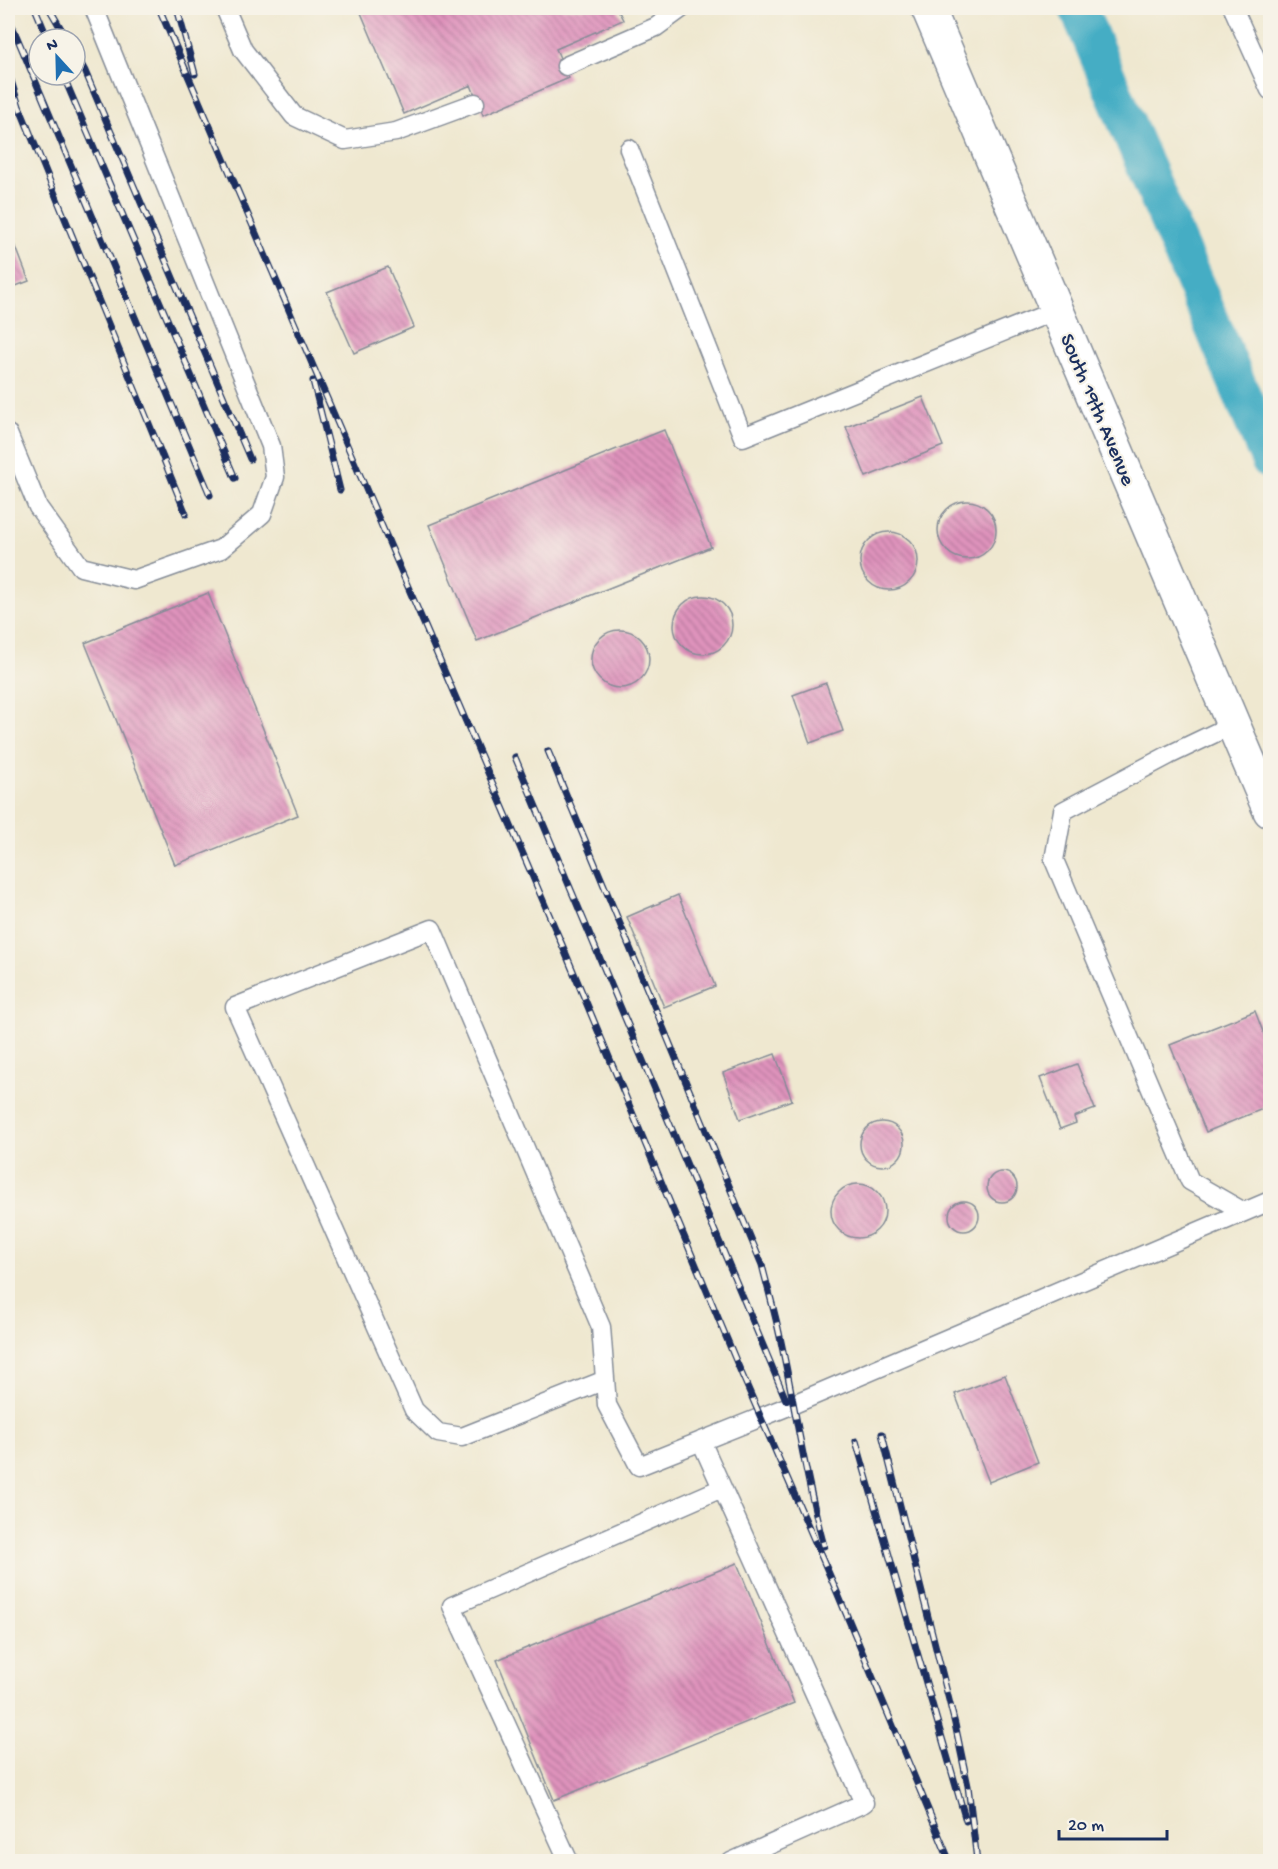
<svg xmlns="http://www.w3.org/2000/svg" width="1278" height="1869" font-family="'Gochi Hand',sans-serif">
	<defs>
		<pattern id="building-back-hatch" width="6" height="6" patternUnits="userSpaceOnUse" patternTransform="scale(1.5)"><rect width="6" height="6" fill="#df93bc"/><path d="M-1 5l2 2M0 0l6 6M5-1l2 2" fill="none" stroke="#b4789c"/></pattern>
	</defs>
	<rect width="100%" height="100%" fill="#f7f3e8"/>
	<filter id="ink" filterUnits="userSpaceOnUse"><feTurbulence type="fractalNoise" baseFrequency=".0167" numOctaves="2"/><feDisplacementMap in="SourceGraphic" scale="12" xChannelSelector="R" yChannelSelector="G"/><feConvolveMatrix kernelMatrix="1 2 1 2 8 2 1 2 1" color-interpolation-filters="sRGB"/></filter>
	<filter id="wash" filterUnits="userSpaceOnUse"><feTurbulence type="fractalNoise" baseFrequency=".008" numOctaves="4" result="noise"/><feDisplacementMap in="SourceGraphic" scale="24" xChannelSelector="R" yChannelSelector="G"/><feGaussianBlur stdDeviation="1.35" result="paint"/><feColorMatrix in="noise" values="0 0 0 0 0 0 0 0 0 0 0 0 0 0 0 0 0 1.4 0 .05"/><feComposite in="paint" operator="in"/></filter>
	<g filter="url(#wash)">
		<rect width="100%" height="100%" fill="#efe8d0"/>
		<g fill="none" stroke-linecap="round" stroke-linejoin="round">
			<!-- canal -->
			<path stroke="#45adc4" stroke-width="38" d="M 1078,8 L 1270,461"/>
		</g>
		<g id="blocks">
			<!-- building -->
			<path fill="url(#building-back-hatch)" d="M 359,8 L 617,8 L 623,20 L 556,49 L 569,78 L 483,115 L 471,85 L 404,114 Z
				M 8,226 L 29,281 L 8,289 Z
				M 388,267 L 414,327 L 354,353 L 327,292 Z
				M 923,397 L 943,446 L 866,477 L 846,427 Z
				M 664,430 L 711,547 L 477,641 L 429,525 Z
				M938 530a29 29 0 1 1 58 0a29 29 0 1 1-58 0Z
				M860 561a29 29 0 1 1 58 0a29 29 0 1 1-58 0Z
				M 208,593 L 298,815 L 175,865 L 85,643 Z
				M674 625a29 29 0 1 1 58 0a29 29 0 1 1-58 0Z
				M591 659a29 29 0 1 1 58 0a29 29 0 1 1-58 0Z
				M 826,683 L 843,731 L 810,743 L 793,695 Z
				M 678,895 L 715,986 L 664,1007 L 627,917 Z
				M 1255,1011 L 1270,1050 L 1270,1106 L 1206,1132 L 1170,1045 Z
				M 775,1054 L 792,1100 L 740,1119 L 723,1073 Z
				M 1077,1064 L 1095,1109 L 1074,1117 L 1076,1123 L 1060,1129 L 1040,1078 Z
				M860 1144a22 22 0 1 1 44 0a22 22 0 1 1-44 0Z
				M987 1187a15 15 0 1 1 30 0a15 15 0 1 1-30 0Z
				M831 1211a27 27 0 1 1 54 0a27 27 0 1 1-54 0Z
				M949 1216a15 15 0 1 1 30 0a15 15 0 1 1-30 0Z
				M 1005,1375 L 1038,1462 L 989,1482 L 955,1394 Z
				M 737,1563 L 794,1703 L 554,1800 L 497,1660 Z"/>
		</g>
	</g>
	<g filter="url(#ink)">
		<use href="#blocks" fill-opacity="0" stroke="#858c97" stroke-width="1.5"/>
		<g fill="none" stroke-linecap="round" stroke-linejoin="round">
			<defs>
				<path id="service" d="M 225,8 L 243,50 L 294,116 L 345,140 L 396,132 L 475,103
					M 1233,8 L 1270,90
					M 566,66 L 656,27 L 682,8
					M 629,149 L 743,437 L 1057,310
					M 8,434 L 38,507 L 81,567 L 134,580 L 221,549 L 262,514 L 275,477 L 271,446 L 94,8
					M 1234,724 L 1169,755 L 1063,811 L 1054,860 L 1190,1181 L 1244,1212
					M 605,1380 L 462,1437 L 438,1433 L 414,1410 L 235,1007 L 432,929 L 601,1327 L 607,1405 L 639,1466 L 789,1406 L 1270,1201
					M 701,1441 L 864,1803 L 731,1862
					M 569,1862 L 452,1606 L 722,1488"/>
				<path id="primary" d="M 928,8 L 1270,811"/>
			</defs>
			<!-- service casing -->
			<use href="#service" stroke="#858c97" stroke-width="21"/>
			<!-- primary casing -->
			<use href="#primary" stroke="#858c97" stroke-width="36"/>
			<!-- service -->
			<use href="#service" stroke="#fff" stroke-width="18"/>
			<!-- primary -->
			<use href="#primary" stroke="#fff" stroke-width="33"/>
			<defs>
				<path id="rail" d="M 35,8 L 48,39
					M 49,8 L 67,39
					M 159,8 L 563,947 L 737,1363 L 837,1592 L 950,1862
					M 177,8 L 195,74
					M 8,16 L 210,495
					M 75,53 L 85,71 L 250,459
					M 8,71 L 19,106 L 186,514
					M 63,75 L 235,478
					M 313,381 L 340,490
					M 548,751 L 762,1265 C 768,1289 775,1313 780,1337 C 795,1406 805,1477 824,1546
					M 515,757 L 786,1400
					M 882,1434 L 955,1724 L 968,1786 L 977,1861
					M 856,1441 L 966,1821"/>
			</defs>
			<!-- rail casing -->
			<use href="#rail" stroke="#1b2f5e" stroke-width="7"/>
			<!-- rail -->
			<use href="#rail" stroke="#f7f3e8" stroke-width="4.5" stroke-dasharray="14" stroke-linecap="butt"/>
		</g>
	</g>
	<g text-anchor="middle" stroke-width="4.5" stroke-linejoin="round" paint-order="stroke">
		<!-- street labels -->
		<g font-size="21" fill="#1b2f5e" stroke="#f7f3e8">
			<text transform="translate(1099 409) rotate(67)" y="7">South 19th Avenue</text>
		</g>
	</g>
	<!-- margin -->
	<rect width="1278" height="1869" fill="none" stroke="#f7f3e8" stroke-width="30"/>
	<!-- north arrow -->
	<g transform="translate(57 57) rotate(338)"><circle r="28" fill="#f7f3e8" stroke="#9fa5b1" stroke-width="1.5"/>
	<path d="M0-4.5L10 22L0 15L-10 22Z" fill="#1f6fb2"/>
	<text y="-9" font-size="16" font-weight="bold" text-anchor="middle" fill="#1b2f5e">N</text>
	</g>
	<!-- scale -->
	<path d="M1059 1830v9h108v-9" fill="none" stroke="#1b2f5e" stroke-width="3"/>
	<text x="1068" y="1830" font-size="18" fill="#1b2f5e" stroke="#f7f3e8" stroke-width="4.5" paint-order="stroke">20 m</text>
</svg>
